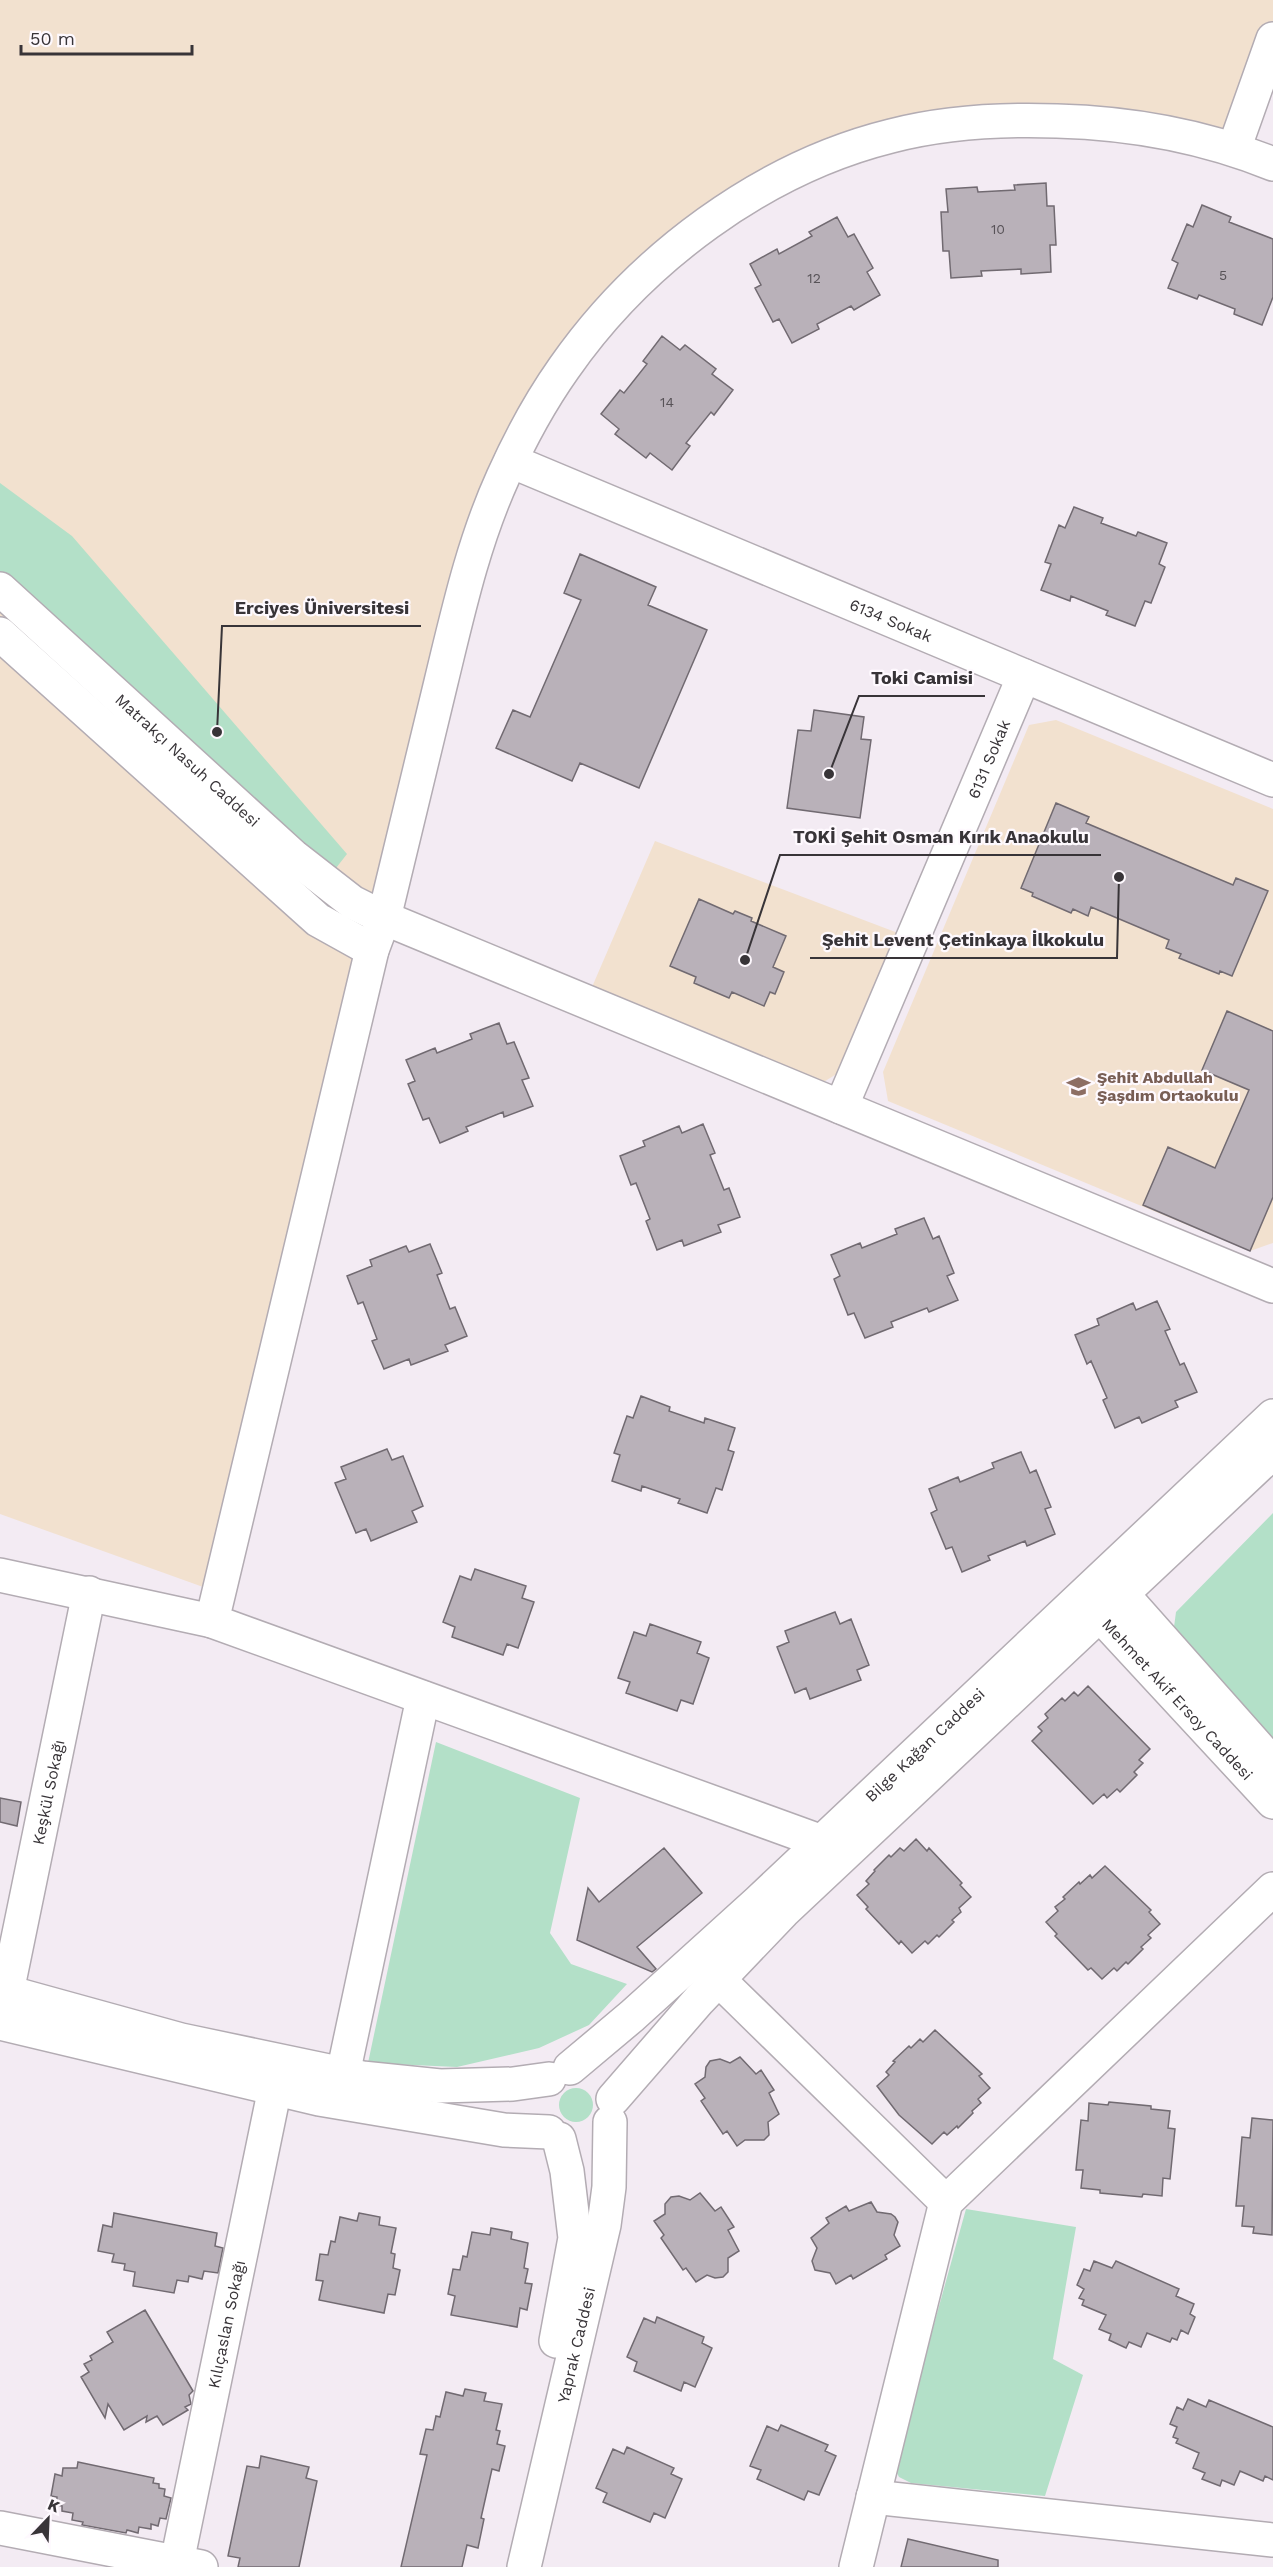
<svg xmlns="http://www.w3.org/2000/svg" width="1273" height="2567" font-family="'Work Sans',sans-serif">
	<rect width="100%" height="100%" fill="#f3ebf3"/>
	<!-- education -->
	<path fill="#f2e1cf" d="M 0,0 L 1273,0 L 1273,23 L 1228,147 L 933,125 L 687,239 L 511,457 L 217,1592 L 0,1514 Z
		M 1056,720 L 1273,809 L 1273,1243 L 1250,1251 L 888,1101 L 883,1072 L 1029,725 Z
		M 655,841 L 898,933 L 843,1070 L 822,1083 L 592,987 Z"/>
	<!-- green -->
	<path fill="#b3e0c8" d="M 0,483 L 72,536 L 347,854 L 329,877 L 0,581 Z
		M 1273,1513 L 1273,1752 L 1172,1642 L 1176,1612 Z
		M 436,1742 L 580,1798 L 550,1933 L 571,1964 L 627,1984 L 589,2025 L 539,2048 L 457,2067 L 368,2063 Z
		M559 2105a17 17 0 1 1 34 0a17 17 0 1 1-34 0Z
		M 966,2209 L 1076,2227 L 1053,2359 L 1083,2375 L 1045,2496 L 911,2483 L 899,2477 L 896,2471 L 900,2447 Z"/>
	<!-- building -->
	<path fill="#b9b1b9" stroke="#716a71" stroke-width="1.5" d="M 1046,183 L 1047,206 L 1054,206 L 1056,245 L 1050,245 L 1051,272 L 1021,274 L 1021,269 L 981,271 L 982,276 L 951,278 L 949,251 L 943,251 L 941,212 L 948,212 L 946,189 L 977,187 L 978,192 L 1015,190 L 1014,185 Z
		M 1202,205 L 1231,217 L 1229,222 L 1273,239 L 1273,297 L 1262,325 L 1234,314 L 1235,309 L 1199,295 L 1197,299 L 1168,288 L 1178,263 L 1172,260 L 1187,224 L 1193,227 Z
		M 837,217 L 848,237 L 854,234 L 873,268 L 867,272 L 880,295 L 854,310 L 851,306 L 817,324 L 819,329 L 792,343 L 779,319 L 773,322 L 755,288 L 761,285 L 750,264 L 777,249 L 779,254 L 812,236 L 809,232 Z
		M 662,336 L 680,350 L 685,345 L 716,369 L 712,374 L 733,390 L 714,415 L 711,412 L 686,443 L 690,446 L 672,470 L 650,453 L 646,458 L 615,434 L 619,429 L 601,414 L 620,390 L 624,393 L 647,364 L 643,361 Z
		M 1074,507 L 1103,518 L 1101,523 L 1136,536 L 1138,532 L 1167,543 L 1159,564 L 1165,567 L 1151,603 L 1145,601 L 1135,626 L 1106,615 L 1108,611 L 1071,596 L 1070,601 L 1041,590 L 1051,564 L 1045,562 L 1059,525 L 1065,528 Z
		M 580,554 L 656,587 L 648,605 L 707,630 L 639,788 L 580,763 L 572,781 L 496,748 L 513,710 L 530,717 L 581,600 L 564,593 Z
		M 814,710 L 864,717 L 861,739 L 871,740 L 860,818 L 787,808 L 798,730 L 811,731 Z
		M 1056,803 L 1089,817 L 1086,823 L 1233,885 L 1236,878 L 1268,891 L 1232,976 L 1220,971 L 1219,974 L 1179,958 L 1181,954 L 1166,948 L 1169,940 L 1091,907 L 1088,916 L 1073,909 L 1071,913 L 1032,896 L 1033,893 L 1021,888 Z
		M 699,899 L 733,914 L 735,911 L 752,918 L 751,921 L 786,936 L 773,967 L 784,972 L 775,994 L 770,992 L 764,1006 L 732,992 L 729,998 L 694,983 L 696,977 L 670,966 Z
		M 1227,1011 L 1273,1031 L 1273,1197 L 1250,1251 L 1143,1205 L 1168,1147 L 1215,1168 L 1249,1090 L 1202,1070 Z
		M 499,1023 L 507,1044 L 514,1042 L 529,1078 L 522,1080 L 533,1106 L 504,1117 L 503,1112 L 466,1127 L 468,1131 L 440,1143 L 429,1118 L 423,1120 L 408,1084 L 415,1081 L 406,1060 L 435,1048 L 437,1053 L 472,1039 L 470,1034 Z
		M 703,1124 L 715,1153 L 710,1155 L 724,1190 L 729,1188 L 740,1217 L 718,1225 L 721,1232 L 684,1246 L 682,1240 L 657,1250 L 646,1221 L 650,1219 L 636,1183 L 631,1185 L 620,1156 L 645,1146 L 643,1141 L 679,1126 L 682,1133 Z
		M 924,1218 L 933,1239 L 939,1236 L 954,1273 L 947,1276 L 958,1300 L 929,1312 L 927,1308 L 891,1322 L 893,1327 L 865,1338 L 854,1313 L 848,1315 L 834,1279 L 840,1276 L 831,1255 L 860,1243 L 862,1248 L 897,1234 L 895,1229 Z
		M 430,1244 L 442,1273 L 437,1275 L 450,1309 L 455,1307 L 467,1336 L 445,1345 L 448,1351 L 411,1365 L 409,1359 L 384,1369 L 372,1341 L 377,1339 L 363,1302 L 358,1304 L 347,1276 L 372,1266 L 370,1260 L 406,1246 L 409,1252 Z
		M 1157,1301 L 1170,1329 L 1165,1331 L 1180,1365 L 1184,1363 L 1197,1392 L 1175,1401 L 1178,1407 L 1142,1423 L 1139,1417 L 1115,1428 L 1103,1400 L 1107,1398 L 1091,1361 L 1087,1364 L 1075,1335 L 1099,1325 L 1097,1319 L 1133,1303 L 1136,1310 Z
		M 641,1396 L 670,1407 L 669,1411 L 704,1423 L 705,1418 L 735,1428 L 728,1450 L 734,1452 L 722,1490 L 716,1488 L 707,1513 L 678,1503 L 680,1499 L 642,1486 L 641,1491 L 612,1481 L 620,1455 L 614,1453 L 627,1416 L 633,1418 Z
		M 387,1449 L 392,1460 L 403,1456 L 423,1506 L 412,1511 L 417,1522 L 371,1541 L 366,1529 L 356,1533 L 335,1483 L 346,1479 L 341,1467 Z
		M 1021,1452 L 1030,1473 L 1036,1470 L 1051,1507 L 1045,1509 L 1055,1534 L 1027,1546 L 1025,1541 L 988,1556 L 990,1560 L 962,1572 L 952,1547 L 946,1549 L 931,1513 L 937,1510 L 929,1489 L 958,1477 L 960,1482 L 994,1468 L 992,1463 Z
		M 475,1569 L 526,1586 L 522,1598 L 534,1602 L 518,1648 L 507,1644 L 503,1655 L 452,1637 L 455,1627 L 443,1622 L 460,1576 L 471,1580 Z
		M 835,1612 L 840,1624 L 851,1619 L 869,1665 L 857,1670 L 861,1680 L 810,1699 L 806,1688 L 795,1693 L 777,1647 L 789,1642 L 785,1631 Z
		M 650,1624 L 701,1642 L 697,1653 L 709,1658 L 693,1704 L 681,1700 L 677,1711 L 626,1693 L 630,1682 L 618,1678 L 634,1632 L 646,1636 Z
		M 1088,1686 L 1150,1749 L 1139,1760 L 1143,1763 L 1134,1772 L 1137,1775 L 1120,1792 L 1117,1789 L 1107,1798 L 1104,1794 L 1093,1804 L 1032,1741 L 1042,1731 L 1038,1727 L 1048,1718 L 1045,1714 L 1062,1698 L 1065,1701 L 1074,1692 L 1078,1696 Z
		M 0,1798 L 21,1802 L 17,1826 L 0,1822 Z
		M 916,1839 L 927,1851 L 929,1848 L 962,1883 L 960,1885 L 971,1897 L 959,1908 L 961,1912 L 952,1920 L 954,1922 L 939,1937 L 937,1935 L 928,1944 L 925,1941 L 912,1953 L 901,1941 L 899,1944 L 866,1909 L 868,1907 L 857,1895 L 869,1884 L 866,1881 L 875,1871 L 874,1870 L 889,1855 L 891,1857 L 900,1848 L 904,1851 Z
		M 664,1848 L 702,1893 L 637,1947 L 656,1969 L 652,1972 L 577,1940 L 588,1888 L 599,1902 Z
		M 1105,1866 L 1151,1910 L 1149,1912 L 1160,1924 L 1148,1935 L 1151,1938 L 1141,1947 L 1143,1949 L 1128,1964 L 1126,1962 L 1117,1971 L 1114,1968 L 1102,1979 L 1091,1968 L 1088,1970 L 1055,1936 L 1057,1934 L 1046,1922 L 1058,1911 L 1055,1907 L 1065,1899 L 1063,1897 L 1079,1882 L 1080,1884 L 1090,1875 L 1092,1878 Z
		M 935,2030 L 982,2074 L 979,2076 L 990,2088 L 978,2099 L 981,2103 L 972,2111 L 973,2113 L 958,2128 L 957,2126 L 947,2135 L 944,2132 L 932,2144 L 899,2115 L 877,2086 L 889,2075 L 886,2072 L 895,2062 L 893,2061 L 909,2046 L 911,2048 L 920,2039 L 923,2042 Z
		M 740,2057 L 756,2074 L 761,2070 L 774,2090 L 769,2093 L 779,2114 L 768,2122 L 769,2135 L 764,2140 L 745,2140 L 737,2146 L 727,2131 L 723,2134 L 701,2101 L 705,2098 L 695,2084 L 705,2077 L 706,2067 L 710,2061 L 720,2059 L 730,2063 Z
		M 1109,2102 L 1151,2106 L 1151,2109 L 1170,2111 L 1168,2128 L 1175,2129 L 1170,2179 L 1163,2178 L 1162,2196 L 1143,2194 L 1142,2197 L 1100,2193 L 1100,2190 L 1081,2188 L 1083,2170 L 1076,2170 L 1081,2120 L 1088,2121 L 1089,2103 L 1108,2105 Z
		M 1252,2118 L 1273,2120 L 1272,2235 L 1253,2233 L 1254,2227 L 1242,2226 L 1244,2206 L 1236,2206 L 1242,2137 L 1250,2138 Z
		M 700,2193 L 715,2211 L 721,2207 L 734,2227 L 728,2230 L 739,2251 L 728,2258 L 728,2272 L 723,2277 L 715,2278 L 707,2275 L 696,2282 L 686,2268 L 683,2270 L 661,2238 L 664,2235 L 654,2221 L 665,2214 L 665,2204 L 671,2197 L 679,2196 L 690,2200 Z
		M 871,2202 L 877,2212 L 891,2214 L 895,2217 L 898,2222 L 894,2235 L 900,2246 L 885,2255 L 887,2259 L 853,2279 L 851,2275 L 836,2284 L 830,2273 L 815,2270 L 812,2261 L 817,2248 L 811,2238 L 829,2223 L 826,2218 L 846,2206 L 849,2211 Z
		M 114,2213 L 217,2233 L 215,2246 L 223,2248 L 218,2273 L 204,2271 L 202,2279 L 189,2276 L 188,2282 L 177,2280 L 174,2293 L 133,2286 L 135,2272 L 124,2270 L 125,2264 L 112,2262 L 114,2254 L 98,2251 L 103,2225 L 112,2227 Z
		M 359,2213 L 380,2217 L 379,2225 L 396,2228 L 391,2253 L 395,2254 L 393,2268 L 400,2270 L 395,2295 L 388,2294 L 384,2313 L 319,2300 L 323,2281 L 316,2280 L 320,2254 L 328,2255 L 331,2241 L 335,2242 L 340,2217 L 357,2221 Z
		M 491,2228 L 512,2232 L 511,2239 L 528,2243 L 524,2268 L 528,2269 L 525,2283 L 532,2284 L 527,2310 L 520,2308 L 517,2327 L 451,2315 L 455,2296 L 448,2294 L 453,2269 L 460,2270 L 463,2256 L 467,2257 L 472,2232 L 490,2235 Z
		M 1094,2261 L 1112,2268 L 1116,2261 L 1179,2289 L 1176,2296 L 1194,2304 L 1190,2314 L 1195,2317 L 1188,2334 L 1181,2330 L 1177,2340 L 1172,2338 L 1170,2342 L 1147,2333 L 1141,2347 L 1129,2342 L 1126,2348 L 1109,2340 L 1111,2334 L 1099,2329 L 1106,2315 L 1082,2305 L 1084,2300 L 1079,2298 L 1084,2289 L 1077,2285 L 1084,2269 L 1090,2271 Z
		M 145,2310 L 193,2391 L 189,2395 L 191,2404 L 185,2407 L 188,2410 L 163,2425 L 157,2416 L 146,2422 L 147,2416 L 124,2430 L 108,2404 L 105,2418 L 81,2377 L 89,2372 L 84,2364 L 92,2360 L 90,2356 L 113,2342 L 107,2332 Z
		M 657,2317 L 704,2337 L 702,2343 L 712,2348 L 695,2387 L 684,2382 L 681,2391 L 634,2371 L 637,2362 L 627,2357 L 644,2318 L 655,2323 Z
		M 465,2389 L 486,2393 L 484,2401 L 502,2404 L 496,2430 L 500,2431 L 497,2444 L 505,2446 L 499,2471 L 492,2469 L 481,2518 L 484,2519 L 478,2548 L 467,2545 L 462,2567 L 401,2567 L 427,2455 L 420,2454 L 426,2429 L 433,2430 L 436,2416 L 440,2417 L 446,2392 L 463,2396 Z
		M 1188,2399 L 1206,2407 L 1209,2400 L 1273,2427 L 1273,2480 L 1265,2476 L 1263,2481 L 1240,2471 L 1234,2485 L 1222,2480 L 1220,2486 L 1202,2479 L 1205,2473 L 1193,2468 L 1199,2453 L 1176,2443 L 1178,2439 L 1173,2437 L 1177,2427 L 1170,2424 L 1177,2407 L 1183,2410 Z
		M 781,2425 L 828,2445 L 825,2451 L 836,2456 L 819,2495 L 808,2491 L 804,2500 L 757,2479 L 761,2470 L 750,2466 L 767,2426 L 778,2431 Z
		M 627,2447 L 674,2468 L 671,2474 L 682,2479 L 665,2518 L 654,2513 L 650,2522 L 603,2502 L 607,2493 L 596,2488 L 613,2449 L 624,2454 Z
		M 261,2456 L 309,2467 L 306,2478 L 317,2481 L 299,2567 L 238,2567 L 240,2558 L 228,2556 L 247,2466 L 259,2468 Z
		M 78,2462 L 154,2478 L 153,2483 L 159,2484 L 159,2488 L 165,2489 L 164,2496 L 171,2498 L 166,2519 L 160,2518 L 158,2526 L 151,2524 L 151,2529 L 139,2527 L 138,2533 L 127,2530 L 126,2533 L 82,2525 L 83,2522 L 72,2520 L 73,2513 L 62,2511 L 62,2506 L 56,2505 L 57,2497 L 51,2496 L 55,2474 L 62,2476 L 63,2468 L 77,2468 Z
		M 908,2539 L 998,2560 L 998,2567 L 901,2567 Z"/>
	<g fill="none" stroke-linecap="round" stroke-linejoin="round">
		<defs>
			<g id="minor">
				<path d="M 1234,149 L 1273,39"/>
				<path id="s1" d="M 511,461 L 1273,780"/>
				<path id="s2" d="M 0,589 L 293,856 L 352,902 L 384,918 L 1273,1286"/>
				<path d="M 0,634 L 318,920 L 372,950"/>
				<path id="s3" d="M 841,1107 L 1024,676"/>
				<path d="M 0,1575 L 212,1621"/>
				<path d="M 1107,1577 L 1273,1764"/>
				<path id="s4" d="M 1086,1600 L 1273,1802"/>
				<path d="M 822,1842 L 212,1621 L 372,950 L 384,918 C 403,840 422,761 441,682 C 458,612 473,543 503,477 C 520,439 540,402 564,368 C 640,259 762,168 891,136 C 945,122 1001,119 1057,121 C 1131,123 1204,136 1273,164"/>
				<path d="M 718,1979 L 946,2202"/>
				<path d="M 0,1990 L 181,2040 L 362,2078 L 440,2086 L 513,2084 L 549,2079"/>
				<path id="s5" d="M 7,1992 L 89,1593"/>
				<path d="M 0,2023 L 319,2099 L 504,2130 L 549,2132"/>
				<path id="s6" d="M 570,2068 L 632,2016 L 758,1902 L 1273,1416"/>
				<path d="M 343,2074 L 423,1698"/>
				<path d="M 613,2099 L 699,2000 L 783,1912 L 1273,1452"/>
				<path d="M 556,2341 L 575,2238 L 567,2171 L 559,2139"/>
				<path d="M 873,2497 L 1273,2540"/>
				<path d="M 0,2528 L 201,2567"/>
				<path id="s7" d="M 176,2567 L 275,2088"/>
				<path id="s8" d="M 524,2567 L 604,2225 L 609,2187 L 610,2122"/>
				<path d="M 856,2567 L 946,2202 L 1273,1889"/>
			</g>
		</defs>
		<!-- minor casing -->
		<use href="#minor" stroke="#b3acb3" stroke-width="36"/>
		<!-- minor -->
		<use href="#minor" stroke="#fff" stroke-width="33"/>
	</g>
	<!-- icons -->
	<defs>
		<symbol id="school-bare" viewBox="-9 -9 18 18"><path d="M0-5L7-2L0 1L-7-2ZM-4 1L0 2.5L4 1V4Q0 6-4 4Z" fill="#8d6e63" stroke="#fef9fe" stroke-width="2.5" paint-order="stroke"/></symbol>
	</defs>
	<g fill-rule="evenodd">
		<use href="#school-bare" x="1062" y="1070" width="33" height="33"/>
	</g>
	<g text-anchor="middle" stroke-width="4.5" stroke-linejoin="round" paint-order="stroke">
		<!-- number labels -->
		<g font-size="14" fill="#585358">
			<text x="998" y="234">10</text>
			<text x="1223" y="280">5</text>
			<text x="814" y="283">12</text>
			<text x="667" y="407">14</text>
		</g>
		<!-- street labels -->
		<g font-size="16" fill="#383438" stroke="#fef9fe">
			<text dy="6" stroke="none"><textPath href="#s1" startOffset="412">6134 Sokak</textPath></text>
			<text dy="6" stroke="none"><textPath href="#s2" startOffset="254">Matrakçı Nasuh Caddesi</textPath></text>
			<text dy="6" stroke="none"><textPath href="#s3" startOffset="378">6131 Sokak</textPath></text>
			<text dy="6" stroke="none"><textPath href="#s4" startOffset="135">Mehmet Akif Ersoy Caddesi</textPath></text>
			<text dy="6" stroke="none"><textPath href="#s6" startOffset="480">Bilge Kağan Caddesi</textPath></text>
			<text dy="6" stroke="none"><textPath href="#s5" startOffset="204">Keşkül Sokağı</textPath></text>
			<text dy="6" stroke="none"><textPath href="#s7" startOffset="248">Kılıçaslan Sokağı</textPath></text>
			<text dy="6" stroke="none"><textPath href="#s8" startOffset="228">Yaprak Caddesi</textPath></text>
		</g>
		<!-- education labels -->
		<g font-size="16" font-weight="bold" fill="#785e54" stroke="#fef9fe" text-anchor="start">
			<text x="1097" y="1083">Şehit Abdullah<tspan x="1097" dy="18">Şaşdım Ortaokulu</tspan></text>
		</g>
	</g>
	<!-- callouts -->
	<path fill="none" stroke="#383438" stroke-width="2" d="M217 732L222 626H421M829 774L859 696H985M745 960L780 855H1101M1119 877L1117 958H810"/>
	<g fill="#383438" stroke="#fef9fe" stroke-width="2">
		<circle cx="217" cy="732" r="6"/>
		<circle cx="829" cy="774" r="6"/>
		<circle cx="745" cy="960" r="6"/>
		<circle cx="1119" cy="877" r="6"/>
	</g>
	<g font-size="18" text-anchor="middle" font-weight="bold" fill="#383438" stroke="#fef9fe" stroke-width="4.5" stroke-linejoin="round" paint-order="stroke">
		<text x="322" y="614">Erciyes Üniversitesi</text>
		<text x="922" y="684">Toki Camisi</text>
		<text x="941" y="843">TOKİ Şehit Osman Kırık Anaokulu</text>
		<text x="963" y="946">Şehit Levent Çetinkaya İlkokulu</text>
	</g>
	<!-- north arrow -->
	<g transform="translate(48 2519) rotate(23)" stroke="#fef9fe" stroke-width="4.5" paint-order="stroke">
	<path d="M0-4.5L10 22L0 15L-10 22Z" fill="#383438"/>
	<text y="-9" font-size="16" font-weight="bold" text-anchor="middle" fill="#383438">K</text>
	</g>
	<!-- scale -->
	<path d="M21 45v9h171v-9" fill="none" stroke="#383438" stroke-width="3"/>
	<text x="30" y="45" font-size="18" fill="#383438" stroke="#fef9fe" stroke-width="4.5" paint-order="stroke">50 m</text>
</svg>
